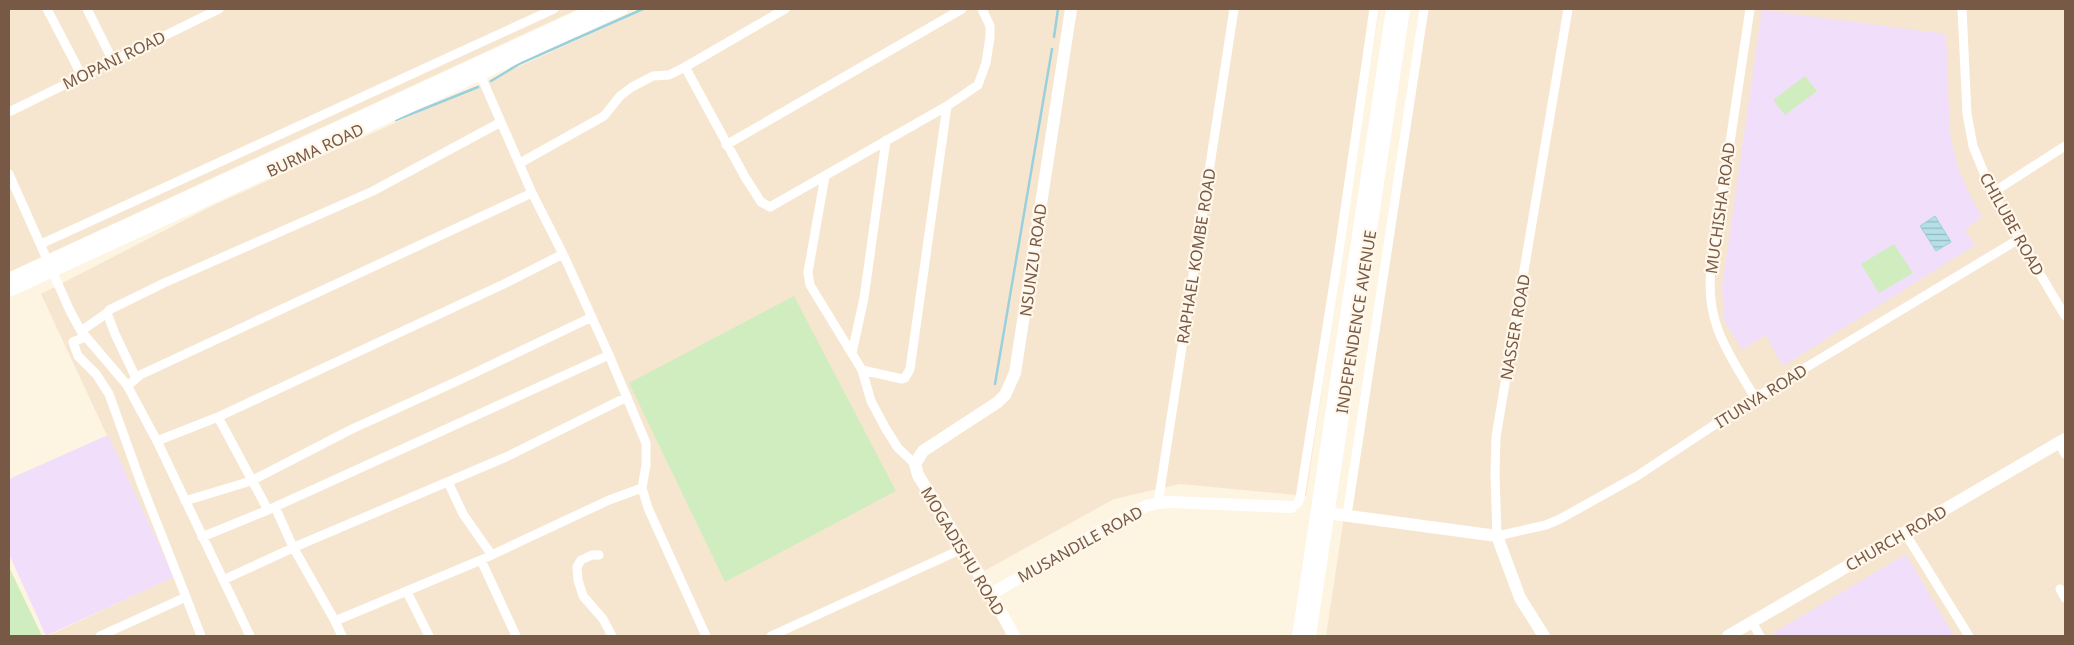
<svg xmlns="http://www.w3.org/2000/svg" width="2074" height="645" font-family="'Noto Sans',sans-serif">
	<defs>
		<pattern id="water-rules" width="6" height="5" patternUnits="userSpaceOnUse" patternTransform="scale(1.25)"><rect width="6" height="5" fill="#b4e0ea"/><path d="M0 2.5h6" fill="none" stroke="#97b9bf"/></pattern>
	</defs>
	<rect width="100%" height="100%" fill="#fef4e2"/>
	<!-- residential -->
	<path fill="#f7e6cf" d="M 9,9 L 578,9 L 9,272 Z
		M 646,9 L 1379,9 L 1306,496 L 1180,484 L 1114,499 L 975,576 L 1008,636 L 48,636 L 173,577 L 41,294 L 214,205 Z
		M 1420,9 L 2065,9 L 2065,636 L 1326,636 Z"/>
	<!-- education -->
	<path fill="#f1defb" d="M 1762,10 L 1946,34 L 1950,134 L 1958,168 L 1971,197 L 1982,217 L 1965,229 L 1975,245 L 1783,366 L 1766,335 L 1742,350 L 1724,320 L 1722,287 Z
		M 108,435 L 174,577 L 46,636 L 9,554 L 9,479 Z
		M 1906,554 L 1954,636 L 1775,636 L 1773,633 Z"/>
	<!-- pitch -->
	<path fill="#d0edbf" d="M 1805,76 L 1817,91 L 1785,115 L 1773,100 Z
		M 1894,244 L 1913,273 L 1879,293 L 1861,264 Z
		M 794,296 L 896,491 L 725,582 L 629,383 Z
		M 9,567 L 42,636 L 9,636 Z"/>
	<!-- water -->
	<path fill="url(#water-rules)" stroke="#99d0dc" d="M 1935,216 L 1951,242 L 1936,251 L 1920,226 Z"/>
	<g fill="none" stroke-linecap="round" stroke-linejoin="round">
		<!-- stream -->
		<path stroke="#99d0dc" stroke-width="2.5" d="M 1054,37 L 1058,9
			M 491,81 L 521,63 L 643,9
			M 396,120 L 478,87
			M 995,384 L 1052,49"/>
		<!-- street -->
		<path stroke="#fff" stroke-width="9" d="M 47,9 L 82,76
			M 87,9 L 113,61
			M 1568,9 L 1496,437 L 1495,474 L 1497,536 L 1546,525 L 1560,519 L 1637,476 L 1755,398 L 2019,239
			M 1750,9 L 1711,269 C 1705,324 1729,353 1755,398
			M 1962,9 L 1967,114 L 1973,146 L 1992,193 L 2065,316
			M 685,67 L 745,177 L 761,202 L 770,207 L 947,106 L 978,85 L 986,63 L 990,37 L 990,26 L 982,9
			M 480,74 L 532,193 L 563,254 L 609,355 L 646,443 L 646,465 L 642,488 L 648,508 L 706,636
			M 9,112 L 219,9
			M 726,145 L 962,9
			M 520,163 L 604,116 L 620,96 L 632,87 L 653,76 L 669,75 L 685,67 L 785,9
			M 9,174 L 70,311 L 81,331 L 127,385 L 157,441 L 250,636
			M 825,176 L 808,272 L 810,285 L 862,370 L 871,401 L 886,429 L 898,448 L 915,464
			M 1992,193 L 2065,146
			M 41,244 L 554,9
			M 81,331 L 107,313
			M 85,337 L 73,342 L 78,356 L 96,374 L 109,394 L 141,483 L 186,597 L 100,636
			M 852,353 L 864,298 L 886,140
			M 862,370 L 902,379 L 905,378 L 910,369 L 947,106
			M 136,378 L 115,334 L 107,313 L 109,310 L 164,283 L 373,191 L 501,122
			M 132,382 L 140,375 L 532,193
			M 218,417 L 268,510
			M 157,441 L 218,417 L 504,284 L 563,254
			M 2059,443 L 2065,454
			M 448,482 L 463,514 L 491,554
			M 185,501 L 251,481 L 352,429 L 464,378 L 592,317
			M 1158,503 L 1234,9
			M 275,507 L 293,547 L 335,621 L 342,636
			M 1291,507 L 1298,503 L 1300,498 L 1339,251 L 1374,9
			M 1347,515 L 1424,9
			M 1905,533 L 1969,636
			M 202,537 L 268,510 L 609,355
			M 599,555 L 592,555 L 581,560 L 577,567 L 578,580 L 583,596 L 603,619 L 612,636
			M 481,560 L 516,636
			M 223,580 L 297,546 L 506,457 L 627,397
			M 2060,589 L 2065,598
			M 407,592 L 429,636
			M 186,597 L 201,636
			M 335,621 L 481,560 L 609,500 L 642,488
			M 1752,622 L 1760,636
			M 771,636 L 962,549"/>
		<!-- secondary -->
		<path stroke="#fff" stroke-width="12" d="M 9,279 L 595,9
			M 9,291 L 622,9
			M 1327,513 L 1497,536 L 1520,598 L 1544,636
			M 991,594 L 1105,528 L 1146,506 L 1158,503 L 1171,502 L 1291,507
			M 1014,636 L 991,594 L 918,475 L 915,464 L 923,451 L 998,402 L 1005,395 L 1015,373 L 1071,9
			M 1298,636 L 1392,9
			M 1310,636 L 1404,9
			M 1728,636 L 2065,439"/>
	</g>
	<g text-anchor="middle" stroke-width="4.5" stroke-linejoin="round" paint-order="stroke">
		<!-- street labels -->
		<g font-size="16" fill="#785946" stroke="#fff7ea">
			<text transform="translate(114 60) rotate(-26)" y="6">MOPANI ROAD</text>
			<text transform="translate(315 150) rotate(-25)" y="6">BURMA ROAD</text>
			<text transform="translate(1720 208) rotate(-82)" y="6">MUCHISHA ROAD</text>
			<text transform="translate(2012 224) rotate(61)" y="6">CHILUBE ROAD</text>
			<text transform="translate(1196 256) rotate(-81)" y="6">RAPHAEL KOMBE ROAD</text>
			<text transform="translate(1033 260) rotate(-82)" y="6">NSUNZU ROAD</text>
			<text transform="translate(1356 322) rotate(-81)" y="6">INDEPENDENCE AVENUE</text>
			<text transform="translate(1515 327) rotate(-80)" y="6">NASSER ROAD</text>
			<text transform="translate(1761 396) rotate(-32)" y="6">ITUNYA ROAD</text>
			<text transform="translate(1896 538) rotate(-30)" y="6">CHURCH ROAD</text>
			<text transform="translate(1080 544) rotate(-29)" y="6">MUSANDILE ROAD</text>
			<text transform="translate(963 551) rotate(59)" y="6">MOGADISHU ROAD</text>
		</g>
	</g>
	<!-- border -->
	<rect width="2074" height="645" fill="none" stroke="#785946" stroke-width="20"/>
</svg>
